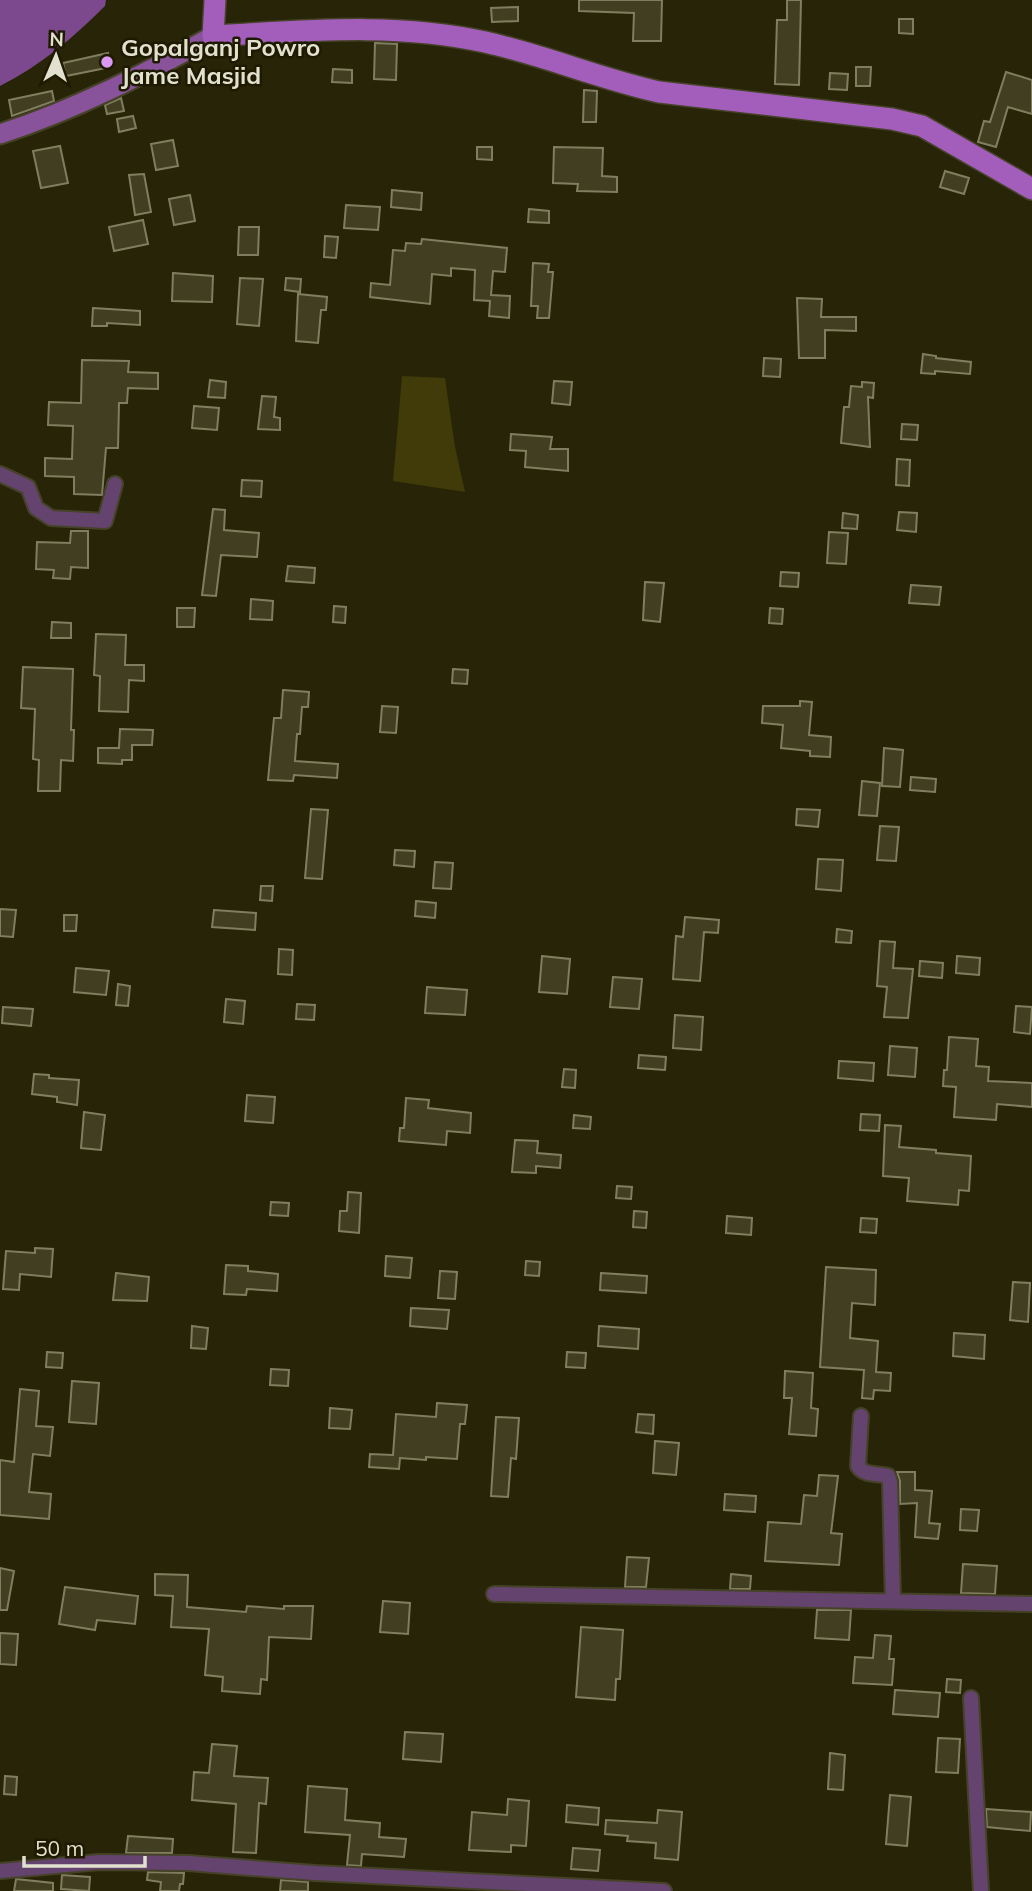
<svg xmlns="http://www.w3.org/2000/svg" width="1032" height="1891" font-family="Mulish,sans-serif">
	<rect width="100%" height="100%" fill="#272407"/>
	<!-- green -->
	<path fill="#403b08" d="M 402,376 L 445,378 L 455,447 L 465,492 L 393,481 Z"/>
	<!-- water -->
	<path fill="#7c498e" d="M 0,0 L 106,0 L 105,6 C 74,37 40,66 0,86 Z"/>
	<!-- building -->
	<path fill="#413e21" stroke="#817e5f" stroke-width="2" d="M 579,0 L 662,0 L 661,41 L 633,41 L 634,13 L 579,11 Z
		M 787,0 L 801,0 L 799,85 L 775,84 L 777,20 L 787,20 Z
		M 518,7 L 518,21 L 492,22 L 491,8 Z
		M 899,19 L 913,19 L 913,34 L 899,33 Z
		M 375,43 L 397,44 L 396,80 L 374,79 Z
		M 108,53 L 111,67 L 66,76 L 63,63 Z
		M 856,67 L 871,67 L 870,86 L 856,86 Z
		M 333,69 L 352,70 L 352,83 L 332,82 Z
		M 1006,72 L 1032,80 L 1032,114 L 1008,107 L 996,147 L 978,142 L 984,121 L 990,122 Z
		M 830,73 L 848,74 L 847,90 L 829,89 Z
		M 584,90 L 597,91 L 596,122 L 583,122 Z
		M 52,91 L 54,101 L 12,116 L 9,100 Z
		M 121,98 L 124,111 L 107,114 L 105,105 Z
		M 133,116 L 136,128 L 119,132 L 117,119 Z
		M 173,140 L 178,166 L 156,170 L 151,144 Z
		M 60,146 L 68,183 L 41,188 L 33,151 Z
		M 477,147 L 492,147 L 492,160 L 477,159 Z
		M 554,147 L 603,148 L 602,176 L 617,177 L 617,192 L 577,191 L 578,184 L 553,183 Z
		M 945,171 L 969,178 L 964,194 L 940,187 Z
		M 144,174 L 151,212 L 135,215 L 129,175 Z
		M 392,190 L 422,193 L 421,210 L 391,207 Z
		M 190,195 L 195,221 L 174,225 L 169,199 Z
		M 346,205 L 380,207 L 378,230 L 344,228 Z
		M 529,209 L 549,211 L 549,223 L 528,222 Z
		M 143,220 L 148,244 L 114,251 L 109,227 Z
		M 239,227 L 259,227 L 258,255 L 238,255 Z
		M 325,236 L 338,237 L 336,258 L 324,257 Z
		M 422,239 L 507,248 L 505,272 L 493,271 L 491,295 L 510,296 L 509,318 L 489,316 L 490,301 L 474,300 L 475,270 L 451,268 L 451,276 L 432,274 L 430,304 L 370,297 L 371,283 L 390,285 L 393,250 L 405,251 L 406,243 L 421,244 Z
		M 533,263 L 549,264 L 548,272 L 553,272 L 549,318 L 537,318 L 538,306 L 531,306 Z
		M 173,273 L 213,276 L 212,302 L 172,301 Z
		M 240,278 L 263,279 L 259,326 L 237,324 Z
		M 286,278 L 301,279 L 300,292 L 285,290 Z
		M 298,294 L 327,297 L 326,310 L 321,310 L 318,343 L 296,341 Z
		M 797,298 L 822,299 L 821,317 L 856,317 L 856,331 L 825,330 L 825,358 L 799,358 Z
		M 93,308 L 140,311 L 140,325 L 107,323 L 107,326 L 92,326 Z
		M 923,354 L 936,356 L 936,358 L 971,362 L 970,374 L 935,371 L 935,374 L 921,373 Z
		M 764,358 L 781,359 L 780,377 L 763,376 Z
		M 82,360 L 129,361 L 128,372 L 158,373 L 158,389 L 128,388 L 127,403 L 119,403 L 118,448 L 106,448 L 102,495 L 74,494 L 74,477 L 45,476 L 45,458 L 72,459 L 73,426 L 48,425 L 49,402 L 81,403 Z
		M 210,380 L 226,382 L 225,398 L 208,397 Z
		M 554,381 L 572,382 L 570,405 L 552,403 Z
		M 862,382 L 874,383 L 873,398 L 868,397 L 870,447 L 841,443 L 844,407 L 849,407 L 851,386 L 862,387 Z
		M 262,396 L 276,397 L 274,417 L 280,418 L 280,430 L 258,429 Z
		M 194,406 L 219,408 L 217,430 L 192,428 Z
		M 902,424 L 918,425 L 917,440 L 901,439 Z
		M 511,434 L 552,437 L 550,449 L 568,449 L 568,471 L 525,467 L 526,451 L 510,450 Z
		M 897,459 L 910,460 L 909,486 L 896,485 Z
		M 242,480 L 262,481 L 261,497 L 241,496 Z
		M 213,509 L 225,510 L 224,530 L 259,533 L 257,557 L 221,555 L 216,596 L 202,595 Z
		M 899,512 L 917,513 L 916,532 L 897,530 Z
		M 843,513 L 858,515 L 857,529 L 842,528 Z
		M 71,531 L 88,531 L 88,568 L 71,567 L 70,579 L 53,578 L 54,570 L 36,569 L 37,542 L 70,543 Z
		M 829,532 L 848,533 L 846,564 L 827,563 Z
		M 288,566 L 315,568 L 314,583 L 286,581 Z
		M 781,572 L 799,573 L 798,587 L 780,586 Z
		M 645,582 L 664,583 L 660,622 L 643,620 Z
		M 911,585 L 941,587 L 939,605 L 909,603 Z
		M 251,599 L 273,601 L 272,620 L 250,619 Z
		M 334,606 L 346,607 L 345,623 L 333,622 Z
		M 177,608 L 195,608 L 194,627 L 177,627 Z
		M 770,608 L 783,609 L 782,624 L 769,623 Z
		M 52,622 L 71,623 L 71,638 L 51,638 Z
		M 96,634 L 126,635 L 125,665 L 144,665 L 144,681 L 129,680 L 128,712 L 99,711 L 100,676 L 94,675 Z
		M 23,667 L 73,669 L 71,730 L 74,730 L 73,761 L 61,760 L 60,791 L 38,791 L 39,760 L 33,759 L 35,709 L 21,708 Z
		M 453,669 L 468,670 L 467,684 L 452,683 Z
		M 283,690 L 309,692 L 308,707 L 302,707 L 300,734 L 297,734 L 295,761 L 338,764 L 337,778 L 294,775 L 293,781 L 268,780 L 274,718 L 281,718 Z
		M 800,701 L 812,702 L 809,735 L 831,737 L 830,757 L 810,756 L 810,751 L 781,748 L 783,725 L 762,723 L 763,706 L 800,706 Z
		M 382,706 L 398,707 L 396,733 L 380,732 Z
		M 120,729 L 153,730 L 152,745 L 132,745 L 132,760 L 122,760 L 122,764 L 98,763 L 98,748 L 119,748 Z
		M 884,748 L 903,750 L 900,787 L 882,786 Z
		M 911,777 L 936,779 L 935,792 L 910,790 Z
		M 862,781 L 880,783 L 877,816 L 859,815 Z
		M 311,809 L 328,810 L 322,879 L 305,878 Z
		M 797,809 L 820,810 L 818,827 L 796,825 Z
		M 880,826 L 899,827 L 896,861 L 877,860 Z
		M 395,850 L 415,851 L 414,867 L 394,865 Z
		M 818,859 L 843,860 L 841,891 L 816,889 Z
		M 435,862 L 453,863 L 451,889 L 433,888 Z
		M 261,886 L 273,886 L 272,901 L 260,900 Z
		M 416,901 L 436,903 L 435,918 L 415,916 Z
		M 0,909 L 16,910 L 13,937 L 0,936 Z
		M 214,910 L 256,913 L 255,930 L 212,927 Z
		M 64,915 L 77,915 L 76,931 L 64,931 Z
		M 685,917 L 719,920 L 718,933 L 704,932 L 700,981 L 673,979 L 676,936 L 683,937 Z
		M 837,929 L 852,931 L 851,943 L 836,942 Z
		M 880,941 L 895,942 L 893,968 L 913,969 L 908,1018 L 884,1017 L 887,987 L 877,986 Z
		M 279,949 L 293,950 L 292,975 L 278,974 Z
		M 542,956 L 570,959 L 567,994 L 539,992 Z
		M 957,956 L 980,958 L 979,975 L 956,973 Z
		M 920,961 L 943,963 L 942,978 L 919,976 Z
		M 76,968 L 109,971 L 106,995 L 74,992 Z
		M 613,977 L 642,979 L 639,1009 L 610,1007 Z
		M 118,984 L 130,986 L 128,1006 L 116,1005 Z
		M 427,987 L 467,990 L 465,1015 L 425,1013 Z
		M 226,999 L 245,1001 L 243,1024 L 224,1022 Z
		M 297,1004 L 315,1005 L 314,1020 L 296,1019 Z
		M 1016,1006 L 1032,1007 L 1030,1034 L 1014,1032 Z
		M 3,1007 L 33,1009 L 31,1026 L 2,1023 Z
		M 675,1015 L 703,1017 L 701,1050 L 673,1048 Z
		M 949,1037 L 978,1039 L 976,1066 L 989,1067 L 988,1081 L 1032,1083 L 1032,1107 L 997,1104 L 996,1120 L 954,1117 L 956,1087 L 943,1086 L 944,1070 L 947,1070 Z
		M 890,1046 L 917,1048 L 915,1077 L 888,1075 Z
		M 639,1055 L 666,1057 L 665,1070 L 638,1068 Z
		M 839,1061 L 874,1063 L 873,1081 L 838,1078 Z
		M 564,1069 L 576,1070 L 575,1088 L 562,1087 Z
		M 34,1074 L 49,1075 L 49,1078 L 79,1080 L 77,1105 L 57,1102 L 57,1097 L 32,1094 Z
		M 247,1095 L 275,1097 L 273,1123 L 245,1121 Z
		M 406,1098 L 429,1100 L 428,1108 L 471,1113 L 470,1133 L 447,1131 L 446,1145 L 399,1141 L 400,1128 L 404,1128 Z
		M 84,1112 L 105,1115 L 101,1150 L 81,1148 Z
		M 861,1114 L 880,1115 L 879,1131 L 860,1130 Z
		M 574,1115 L 591,1117 L 590,1129 L 573,1128 Z
		M 885,1125 L 901,1126 L 899,1147 L 936,1150 L 936,1153 L 971,1156 L 969,1191 L 959,1190 L 958,1205 L 907,1201 L 909,1178 L 883,1176 Z
		M 515,1140 L 538,1141 L 537,1153 L 561,1155 L 560,1168 L 536,1166 L 536,1173 L 512,1172 Z
		M 617,1186 L 632,1187 L 631,1199 L 616,1198 Z
		M 348,1192 L 361,1193 L 359,1233 L 339,1231 L 340,1211 L 347,1211 Z
		M 271,1202 L 289,1203 L 288,1216 L 270,1215 Z
		M 634,1211 L 647,1212 L 646,1228 L 633,1227 Z
		M 727,1216 L 752,1218 L 751,1235 L 726,1233 Z
		M 861,1218 L 877,1219 L 876,1233 L 860,1232 Z
		M 35,1248 L 53,1249 L 51,1277 L 20,1274 L 19,1290 L 3,1289 L 6,1251 L 35,1253 Z
		M 386,1256 L 412,1258 L 410,1278 L 385,1276 Z
		M 526,1261 L 540,1262 L 539,1276 L 525,1275 Z
		M 226,1265 L 248,1266 L 248,1271 L 278,1274 L 277,1291 L 247,1289 L 246,1295 L 224,1294 Z
		M 826,1267 L 876,1270 L 875,1305 L 852,1303 L 850,1338 L 878,1341 L 876,1372 L 891,1373 L 890,1391 L 874,1390 L 873,1399 L 862,1398 L 864,1370 L 820,1367 Z
		M 440,1271 L 457,1272 L 455,1299 L 438,1298 Z
		M 116,1273 L 149,1277 L 147,1301 L 113,1300 Z
		M 601,1273 L 647,1276 L 646,1293 L 600,1290 Z
		M 1013,1282 L 1030,1283 L 1028,1322 L 1010,1320 Z
		M 411,1308 L 449,1310 L 447,1329 L 410,1326 Z
		M 192,1326 L 208,1328 L 206,1349 L 191,1348 Z
		M 599,1326 L 639,1329 L 638,1349 L 598,1346 Z
		M 954,1333 L 985,1335 L 984,1359 L 953,1356 Z
		M 47,1352 L 63,1353 L 62,1368 L 46,1367 Z
		M 567,1352 L 586,1353 L 585,1368 L 566,1367 Z
		M 271,1369 L 289,1370 L 288,1386 L 270,1385 Z
		M 785,1371 L 813,1373 L 811,1408 L 818,1409 L 816,1436 L 789,1434 L 792,1398 L 784,1398 Z
		M 72,1381 L 99,1383 L 96,1424 L 69,1422 Z
		M 20,1389 L 39,1391 L 36,1426 L 53,1427 L 50,1456 L 33,1454 L 29,1492 L 51,1494 L 49,1519 L 0,1515 L 0,1460 L 14,1462 Z
		M 437,1403 L 467,1405 L 465,1424 L 460,1424 L 457,1459 L 426,1457 L 426,1460 L 400,1458 L 399,1469 L 369,1467 L 370,1454 L 393,1455 L 396,1414 L 436,1417 Z
		M 330,1408 L 352,1410 L 350,1429 L 329,1428 Z
		M 638,1414 L 654,1415 L 653,1434 L 636,1432 Z
		M 496,1417 L 519,1418 L 516,1459 L 511,1458 L 508,1497 L 491,1496 Z
		M 655,1441 L 679,1443 L 676,1475 L 653,1473 Z
		M 897,1472 L 915,1472 L 915,1490 L 932,1491 L 929,1523 L 940,1524 L 938,1539 L 915,1537 L 917,1503 L 900,1504 L 900,1481 Z
		M 819,1475 L 838,1476 L 831,1533 L 842,1534 L 839,1565 L 765,1561 L 768,1522 L 801,1524 L 804,1495 L 817,1496 Z
		M 725,1494 L 756,1496 L 755,1512 L 724,1510 Z
		M 961,1509 L 979,1510 L 977,1531 L 960,1530 Z
		M 627,1557 L 649,1558 L 646,1587 L 625,1587 Z
		M 963,1564 L 997,1566 L 995,1594 L 961,1593 Z
		M 0,1568 L 14,1571 L 7,1610 L 0,1610 Z
		M 155,1574 L 188,1575 L 187,1607 L 246,1612 L 247,1606 L 284,1609 L 284,1606 L 313,1606 L 311,1639 L 269,1637 L 267,1680 L 261,1679 L 260,1694 L 222,1691 L 223,1677 L 205,1675 L 209,1629 L 171,1627 L 173,1596 L 155,1595 Z
		M 731,1574 L 751,1576 L 750,1589 L 730,1589 Z
		M 65,1587 L 138,1596 L 135,1624 L 97,1620 L 95,1630 L 59,1624 Z
		M 383,1601 L 410,1603 L 408,1634 L 380,1632 Z
		M 817,1610 L 851,1610 L 849,1640 L 815,1638 Z
		M 581,1627 L 623,1630 L 620,1679 L 616,1679 L 615,1700 L 576,1697 Z
		M 0,1633 L 18,1634 L 16,1665 L 0,1664 Z
		M 875,1635 L 891,1636 L 889,1659 L 894,1659 L 892,1685 L 853,1683 L 855,1657 L 873,1658 Z
		M 947,1679 L 961,1680 L 960,1693 L 946,1692 Z
		M 895,1690 L 940,1693 L 938,1717 L 893,1714 Z
		M 405,1732 L 443,1734 L 441,1762 L 403,1759 Z
		M 938,1738 L 960,1739 L 958,1773 L 936,1772 Z
		M 212,1744 L 237,1746 L 234,1776 L 268,1778 L 266,1804 L 259,1803 L 256,1853 L 233,1852 L 236,1804 L 192,1800 L 194,1772 L 209,1773 Z
		M 830,1753 L 845,1755 L 843,1790 L 828,1789 Z
		M 5,1776 L 17,1777 L 16,1795 L 4,1794 Z
		M 308,1786 L 347,1789 L 345,1820 L 380,1823 L 379,1837 L 406,1839 L 404,1857 L 362,1854 L 361,1866 L 347,1865 L 350,1835 L 305,1832 Z
		M 890,1795 L 911,1797 L 907,1846 L 886,1844 Z
		M 508,1799 L 529,1801 L 526,1846 L 511,1845 L 511,1852 L 469,1850 L 472,1812 L 507,1815 Z
		M 567,1805 L 599,1808 L 598,1825 L 566,1822 Z
		M 986,1809 L 1031,1812 L 1030,1831 L 987,1827 Z
		M 658,1810 L 682,1812 L 678,1860 L 655,1858 L 656,1843 L 627,1841 L 628,1836 L 605,1834 L 606,1820 L 657,1823 Z
		M 128,1836 L 173,1839 L 172,1853 L 126,1853 Z
		M 573,1848 L 600,1850 L 598,1871 L 571,1869 Z
		M 148,1872 L 184,1873 L 183,1884 L 180,1884 L 179,1891 L 160,1891 L 161,1882 L 147,1880 Z
		M 62,1875 L 90,1877 L 89,1891 L 61,1889 Z
		M 16,1879 L 53,1883 L 53,1891 L 14,1891 Z
		M 281,1880 L 308,1882 L 308,1891 L 280,1891 Z"/>
	<g fill="none" stroke-linecap="round" stroke-linejoin="round">
		<defs>
			<path id="street" d="M 0,474 L 28,487 L 36,508 L 51,518 L 105,521 L 115,484
				M 861,1416 L 858,1466 C 864,1476 877,1473 888,1476 L 890,1482 L 893,1601
				M 494,1594 L 1032,1604
				M 971,1698 L 981,1891
				M 0,1871 L 99,1862 L 188,1863 L 315,1873 L 664,1891"/>
			<path id="secondary" d="M 0,134 C 74,110 145,74 213,36"/>
			<path id="primary" d="M 215,0 L 213,36 C 303,31 396,22 485,42 C 544,55 600,79 659,92 L 892,119 L 922,126 L 1032,189"/>
		</defs>
		<!-- street casing -->
		<use href="#street" stroke="#454227" stroke-width="18"/>
		<!-- secondary casing -->
		<use href="#secondary" stroke="#454227" stroke-width="23"/>
		<!-- primary casing -->
		<use href="#primary" stroke="#454227" stroke-width="24"/>
		<!-- street -->
		<use href="#street" stroke="#64436f" stroke-width="14"/>
		<!-- secondary -->
		<use href="#secondary" stroke="#88539a" stroke-width="19"/>
		<!-- primary -->
		<use href="#primary" stroke="#a35ebb" stroke-width="21"/>
	</g>
	<!-- markers -->
	<circle fill="#dc99f4" stroke="#1e1a00" stroke-width="2.5" cx="107" cy="62" r="7"/>
	<g text-anchor="middle" stroke-width="5" stroke-linejoin="round" paint-order="stroke">
		<!-- poi labels -->
		<g font-size="24" font-weight="bold" fill="#e2e1d0" stroke="#1e1a00" text-anchor="start">
			<text x="121" y="56">Gopalganj Powro<tspan x="121" dy="28">Jame Masjid</tspan></text>
		</g>
	</g>
	<!-- north arrow -->
	<g transform="translate(56 56) rotate(2)" stroke="#1e1a00" stroke-width="5" paint-order="stroke">
	<path d="M0-5L12 26L0 18L-12 26Z" fill="#e2e1d0"/>
	<text y="-10" font-size="19" font-weight="bold" text-anchor="middle" fill="#e2e1d0">N</text>
	</g>
	<!-- scale -->
	<path d="M24 1856v10h121v-10" fill="none" stroke="#e2e1d0" stroke-width="3.5"/>
	<text x="35" y="1856" font-size="21" fill="#e2e1d0" stroke="#1e1a00" stroke-width="5" paint-order="stroke">50 m</text>
</svg>
